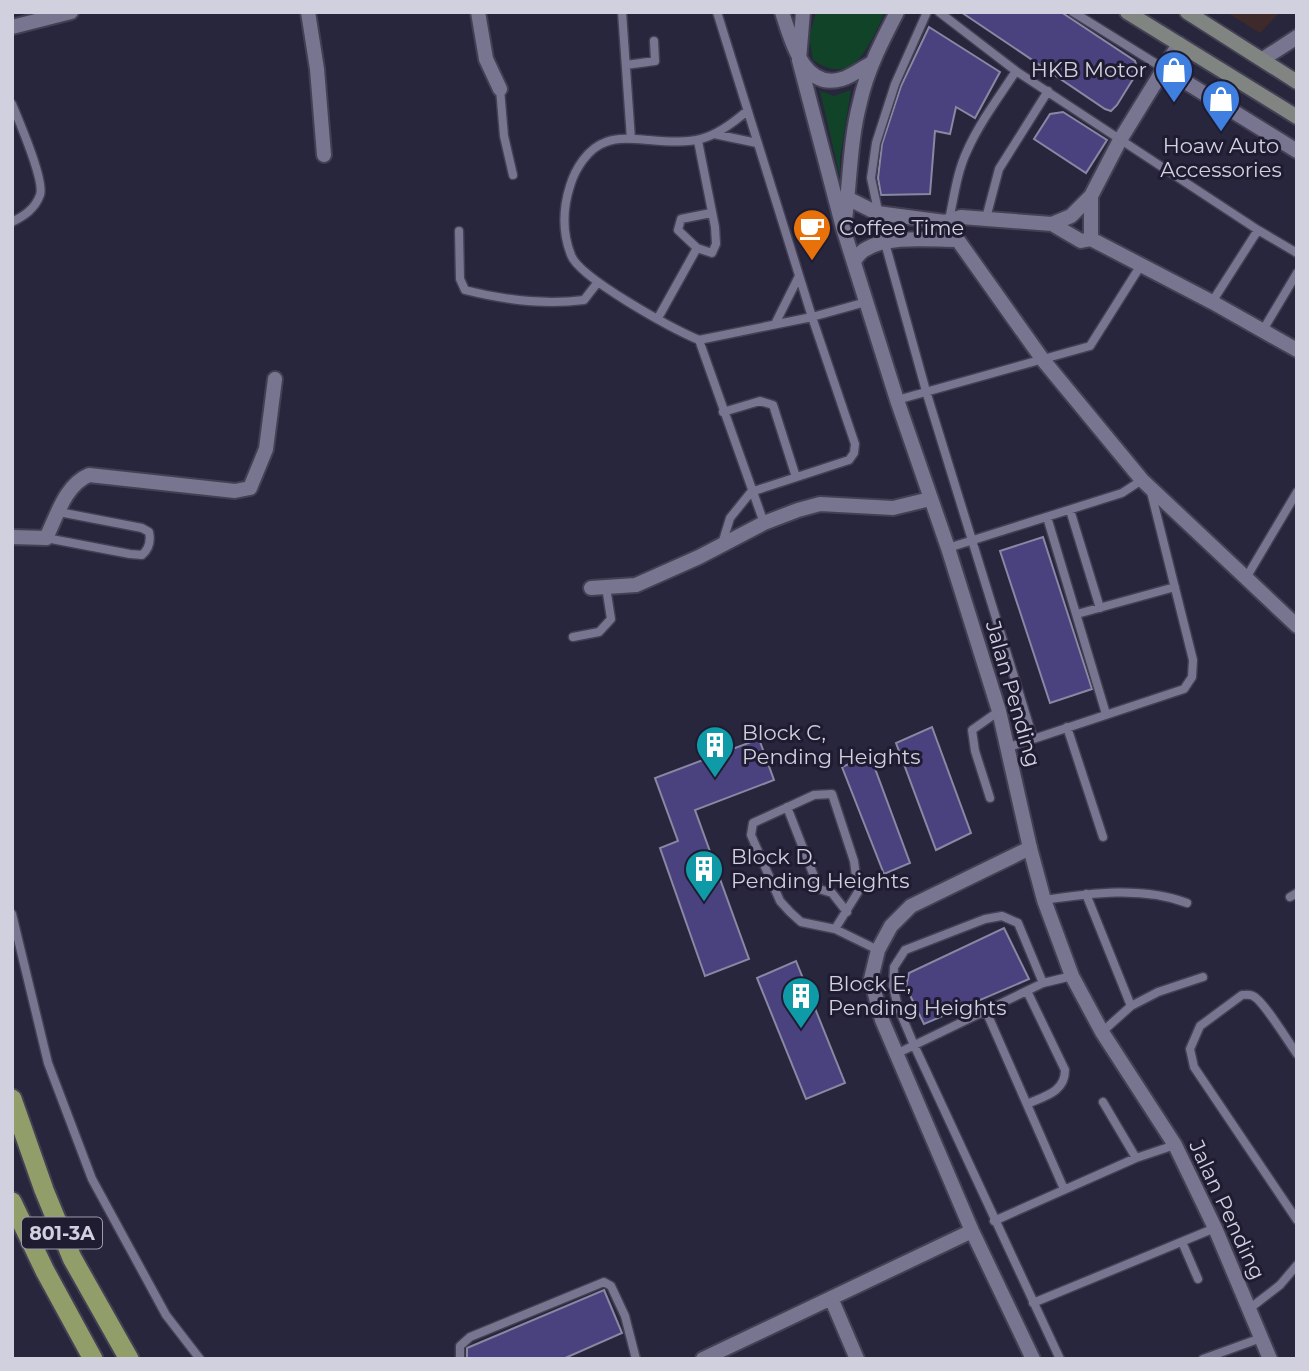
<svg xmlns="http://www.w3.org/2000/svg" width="1309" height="1371" font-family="Montserrat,sans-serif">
	<rect width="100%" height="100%" fill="#28263c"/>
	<!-- medical -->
	<path fill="#3e2a2b" d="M 1226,12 L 1280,12 L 1260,33 Z"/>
	<!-- green -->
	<path fill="#114329" d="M 816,12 L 885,12 C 870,44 854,89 813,60 L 809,37 Z
		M 851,90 L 840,158 L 840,177 L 820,91 L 834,96 Z"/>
	<!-- building -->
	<path fill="#49427e" stroke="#8888a3" stroke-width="2" d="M 961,12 L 1061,12 L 1135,61 L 1138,71 L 1117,105 L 1111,111 L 1105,109 Z
		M 929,27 L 1000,72 L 975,118 L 956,107 L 950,134 L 935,131 L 930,194 L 881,195 L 878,178 L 882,144 L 901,86 Z
		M 1063,112 L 1107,140 L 1086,173 L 1034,139 L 1050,114 Z
		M 1043,537 L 1092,689 L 1050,703 L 1000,551 Z
		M 932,727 L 971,833 L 936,850 L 896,743 Z
		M 759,739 L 774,780 L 695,810 L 749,959 L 705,976 L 660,848 L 678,841 L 655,778 Z
		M 870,755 L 910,863 L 884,874 L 842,767 Z
		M 1004,928 L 1029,979 L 924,1024 L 906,987 L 909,973 Z
		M 796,961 L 845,1083 L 806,1099 L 757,978 Z
		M 604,1290 L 622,1333 L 563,1359 L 467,1359 L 467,1348 Z"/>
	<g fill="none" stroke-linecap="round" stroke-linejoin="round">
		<defs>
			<path id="service" d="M 622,12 L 631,139
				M 717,12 L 812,317 L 855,444 L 854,453 L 849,460 L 751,492 L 730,518 L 722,544
				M 927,12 L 895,84 L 876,143 L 871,178 L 885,243 L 926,391 L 1033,738
				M 939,12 L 1016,71 L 1258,230 L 1297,253
				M 1073,12 L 1163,68
				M 626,65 L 655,61 L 654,41
				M 500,89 L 504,136 L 513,175
				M 12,104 C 19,121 45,181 40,195 C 35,209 24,216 12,222
				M 747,111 C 711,142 695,144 649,140 C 636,139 619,137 606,142 C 588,148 575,169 570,186 C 563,208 562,232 571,255 C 579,278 673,329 699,340 L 812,317 L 866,302
				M 714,134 L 757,143
				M 698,141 L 715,227 L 716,244 L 712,253 L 697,248 L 678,230 L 681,219 L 711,213
				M 986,218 L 999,169 L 1048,91
				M 949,220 C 954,197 957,172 967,151 C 980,122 999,97 1016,71
				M 459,231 L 460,279 L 465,290 C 504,300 544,305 584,300 L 598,282
				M 1212,302 L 1258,230
				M 658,318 L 697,248
				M 775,324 L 799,276
				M 1263,330 L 1297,273
				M 699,340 L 764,523
				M 897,400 L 1090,346 L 1141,265
				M 723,412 L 760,401 L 773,405 L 796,477
				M 1070,510 L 1100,608
				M 1047,517 L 1106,714
				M 46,538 L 130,554 L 142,555 C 149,549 151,541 149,532 L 142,528 L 59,512
				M 948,548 L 1122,493 L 1142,480
				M 1246,578 L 1297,492
				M 1077,614 L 1175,587
				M 573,637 L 599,632 L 611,619 L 606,587
				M 1067,727 L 1103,837
				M 1009,747 L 1184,689 L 1192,677 L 1193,660 L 1151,492
				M 990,798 L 975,751 L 972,730 L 999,711
				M 787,807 L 819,889 L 832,893 L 847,912
				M 1086,894 L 1131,1006
				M 1290,897 L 1297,893
				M 1044,900 C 1090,893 1143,886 1187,903
				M 12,914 L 48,1063 L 92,1179 L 166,1315 L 200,1359
				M 835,929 L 858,892 L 854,861 L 832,794 L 814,795 L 753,823 L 751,835 L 780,901 L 790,912 L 801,922 L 835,929 L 878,950
				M 1043,983 L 1018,923 L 1002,916 L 985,919 L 905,950 L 894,967 L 893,986 L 898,1007 L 914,1045 L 1060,1359
				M 1027,991 L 1065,1070 C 1065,1092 1045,1096 1027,1104
				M 986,1011 L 1064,1189
				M 1102,1032 L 1131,1006 L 1158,992 L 1203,977
				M 898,1053 L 1043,983 L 1072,976
				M 1297,1054 C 1289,1043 1263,1000 1253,996 C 1250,994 1246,995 1242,995 L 1200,1026 L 1190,1049 L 1194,1067 L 1297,1220
				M 1103,1102 L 1136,1158
				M 994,1221 L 1136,1158 L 1175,1145
				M 1182,1242 L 1198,1279
				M 1033,1303 L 1215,1228
				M 1249,1309 L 1280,1285 L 1297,1265
				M 460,1359 L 460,1346 L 470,1337 L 604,1282 L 611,1286 L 625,1316 L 636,1359
				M 1203,1359 L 1261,1338"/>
			<path id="minor" d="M 308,12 L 317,69 L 324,155
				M 478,12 L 486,59 L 500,89
				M 1163,68 L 1297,151
				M 847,198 L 877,213 L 945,222 L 1043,360 L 1142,480 L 1297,626
				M 945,222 L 961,217 L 1052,224 L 1081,241 L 1091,239 L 1212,302 L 1297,350
				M 1052,224 L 1071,216 L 1091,196 L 1120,140 L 1179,44
				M 1091,239 L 1091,196
				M 854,261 C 857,257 861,251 866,249 C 888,235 931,240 957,240
				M 12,537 L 46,538 C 57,516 65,485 89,475 L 235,491 L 250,488 L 266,449 L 275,379
				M 591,588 L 636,585 L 699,557 L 764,523 L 798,510 L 820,504 L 893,508 L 930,499
				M 1030,848 L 911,906 L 891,926 L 878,950 L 871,979 L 882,1020 L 972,1231 L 1033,1359
				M 831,1298 L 857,1359
				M 703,1359 L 972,1231"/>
			<path id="tertiary" d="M 782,12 C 791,39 803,91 842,79 C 852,76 862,68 872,63
				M 803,12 L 799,60 L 843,228 L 897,400 L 948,548 L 999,711 L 1030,848 L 1044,900 L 1072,976 L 1102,1032 L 1175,1145 L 1215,1228 L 1270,1359
				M 12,27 L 71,12
				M 1263,59 L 1297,37
				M 845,220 C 850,180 850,140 860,102 C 867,70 882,41 897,12"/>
			<path id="secondary" d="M 1127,12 L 1297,117
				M 1187,12 L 1297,82"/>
			<path id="trunk" d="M 12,1099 L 44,1190 L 72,1258 L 129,1359
				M 12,1202 L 45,1271 L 93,1359"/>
		</defs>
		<!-- service casing -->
		<use href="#service" stroke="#434054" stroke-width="11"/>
		<!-- minor casing -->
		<use href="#minor" stroke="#434054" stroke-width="18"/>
		<!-- tertiary casing -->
		<use href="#tertiary" stroke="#434054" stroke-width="18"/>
		<!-- secondary casing -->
		<use href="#secondary" stroke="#434054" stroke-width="18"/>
		<!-- trunk casing -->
		<use href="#trunk" stroke="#434054" stroke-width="23"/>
		<!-- service -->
		<use href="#service" stroke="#777590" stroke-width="8"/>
		<!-- minor -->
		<use href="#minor" stroke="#777590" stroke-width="14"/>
		<!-- tertiary -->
		<use href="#tertiary" stroke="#777590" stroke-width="14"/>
		<!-- secondary -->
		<use href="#secondary" stroke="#818582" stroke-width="14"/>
		<!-- trunk -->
		<use href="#trunk" stroke="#929e6a" stroke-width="19"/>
	</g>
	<!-- icons -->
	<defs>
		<symbol id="shop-pin" viewBox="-11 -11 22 30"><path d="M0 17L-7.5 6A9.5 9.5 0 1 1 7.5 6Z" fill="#3f7fe0" stroke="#1f1c32"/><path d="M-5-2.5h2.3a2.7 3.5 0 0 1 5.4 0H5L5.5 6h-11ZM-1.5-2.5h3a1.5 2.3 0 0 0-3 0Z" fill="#fff"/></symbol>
		<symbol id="cafe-pin" viewBox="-11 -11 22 30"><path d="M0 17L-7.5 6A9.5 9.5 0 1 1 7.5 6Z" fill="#e8710a" stroke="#1f1c32"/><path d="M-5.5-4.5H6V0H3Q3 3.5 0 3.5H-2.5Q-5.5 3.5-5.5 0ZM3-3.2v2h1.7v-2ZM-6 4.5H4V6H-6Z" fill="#fff"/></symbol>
		<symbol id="building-pin" viewBox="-11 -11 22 30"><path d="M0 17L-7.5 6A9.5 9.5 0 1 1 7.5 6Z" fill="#0f9aa8" stroke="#1f1c32"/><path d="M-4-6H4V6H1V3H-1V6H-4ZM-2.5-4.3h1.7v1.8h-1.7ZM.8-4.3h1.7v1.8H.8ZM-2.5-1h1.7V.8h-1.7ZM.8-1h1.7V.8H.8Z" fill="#fff"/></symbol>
	</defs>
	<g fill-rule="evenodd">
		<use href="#shop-pin" x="1152" y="48" width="44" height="60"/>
		<use href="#shop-pin" x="1199" y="77" width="44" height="60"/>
		<use href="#cafe-pin" x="790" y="206" width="44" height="60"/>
		<use href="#building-pin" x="693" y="723" width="44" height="60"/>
		<use href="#building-pin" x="682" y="847" width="44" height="60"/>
		<use href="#building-pin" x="779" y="974" width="44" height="60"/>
	</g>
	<g text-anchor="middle" stroke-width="6" stroke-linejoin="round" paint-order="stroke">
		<!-- shield labels -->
		<rect fill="#1f1c32" stroke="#9b9aaa" stroke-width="2" x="22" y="1217.5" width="80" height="31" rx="5"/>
		<g font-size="19" font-weight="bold" fill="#d0d0de">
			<text x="62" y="1240">801-3A</text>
		</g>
		<!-- poi labels -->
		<g font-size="21" fill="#d0d0de" stroke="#1f1c32" text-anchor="start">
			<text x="1147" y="77" text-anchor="end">HKB Motor</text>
			<text x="1221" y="153" text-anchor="middle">Hoaw Auto<tspan x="1221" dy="24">Accessories</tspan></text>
			<text x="839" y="235">Coffee Time</text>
			<text x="742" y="740">Block C,<tspan x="742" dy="24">Pending Heights</tspan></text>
			<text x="731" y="864">Block D.<tspan x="731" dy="24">Pending Heights</tspan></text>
			<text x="828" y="991">Block E,<tspan x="828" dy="24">Pending Heights</tspan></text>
		</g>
		<!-- street labels -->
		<g font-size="21" fill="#d0d0de" stroke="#1f1c32">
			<text transform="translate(1013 694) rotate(74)" y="7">Jalan Pending</text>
			<text transform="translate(1227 1210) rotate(65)" y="7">Jalan Pending</text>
		</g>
	</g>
	<!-- border -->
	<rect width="1309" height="1371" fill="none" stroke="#d0d0de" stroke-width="28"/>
</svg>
